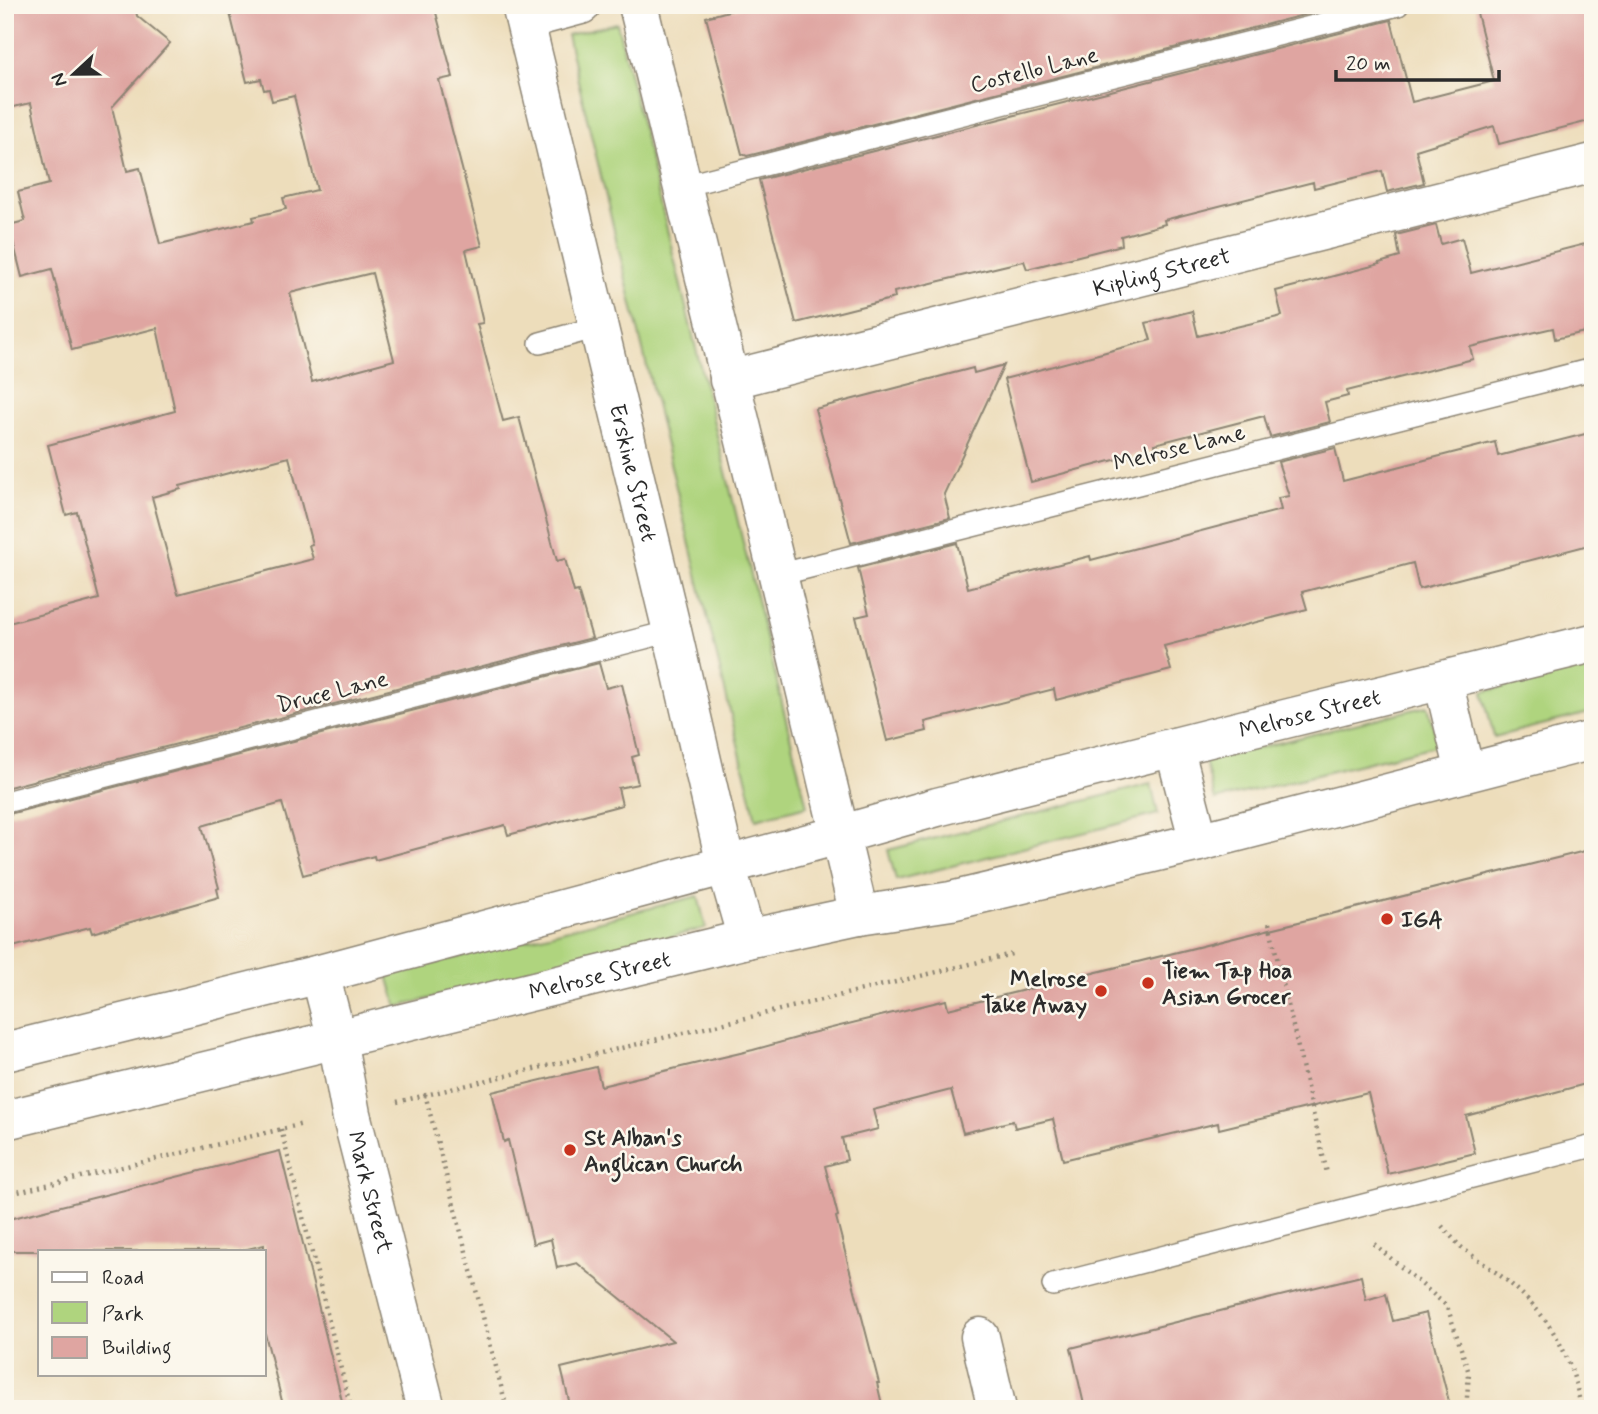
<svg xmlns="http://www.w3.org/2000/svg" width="1598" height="1414" font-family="Mynerve,sans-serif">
	<rect width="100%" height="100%" fill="#fbf7ec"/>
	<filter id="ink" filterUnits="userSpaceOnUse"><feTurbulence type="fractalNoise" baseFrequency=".0143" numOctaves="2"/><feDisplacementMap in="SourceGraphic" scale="14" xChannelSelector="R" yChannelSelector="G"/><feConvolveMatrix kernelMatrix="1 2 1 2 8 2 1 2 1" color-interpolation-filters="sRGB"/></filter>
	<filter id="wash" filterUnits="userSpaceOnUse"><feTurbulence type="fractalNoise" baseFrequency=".00686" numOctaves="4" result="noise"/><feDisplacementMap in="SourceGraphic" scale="28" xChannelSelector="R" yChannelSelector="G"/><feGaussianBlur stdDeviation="1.57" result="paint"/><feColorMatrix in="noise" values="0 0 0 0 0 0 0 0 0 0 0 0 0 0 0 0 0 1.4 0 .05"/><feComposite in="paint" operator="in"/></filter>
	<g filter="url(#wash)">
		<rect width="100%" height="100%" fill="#edddbb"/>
		<!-- green -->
		<path fill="#afd47e" stroke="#6d8054" stroke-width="2" d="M 617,23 L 807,806 L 756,819 L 567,35 Z
			M 1593,665 L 1593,712 L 1494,737 L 1483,692 Z
			M 1428,706 L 1438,745 L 1215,800 L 1205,761 Z
			M 1151,784 L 1158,814 L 896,880 L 888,850 Z
			M 698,896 L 706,928 L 397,1007 L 388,975 Z"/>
		<g id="blocks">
			<!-- building -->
			<path fill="#dfa5a1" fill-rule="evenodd" d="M 5,5 L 135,5 L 137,16 L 170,43 L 112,107 L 127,171 L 140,168 L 160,244 L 254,221 L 253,217 L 286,209 L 283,198 L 317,190 L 294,96 L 272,101 L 269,89 L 264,90 L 261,79 L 247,82 L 228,5 L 434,5 L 453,77 L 439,80 L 482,246 L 466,250 L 483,323 L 477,324 L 503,421 L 519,417 L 557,561 L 565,559 L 574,592 L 578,591 L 592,638 L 5,788 L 5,624 L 99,599 L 77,512 L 66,515 L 48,445 L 175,411 L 157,328 L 72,350 L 52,269 L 22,277 L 9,225 L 25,221 L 18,192 L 49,184 L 31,103 L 5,109 ZM 372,273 L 394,360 L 312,382 L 290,293 ZM 289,457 L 312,544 L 309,545 L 313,559 L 178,594 L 152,497 L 181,489 L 180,486 Z
				M 751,5 L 1343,5 L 747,156 L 742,154 L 706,17 Z
				M 1475,5 L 1593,5 L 1593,120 L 1499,144 L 1494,126 L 1416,150 L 1424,183 L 1387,192 L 1382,171 L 1314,188 L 1313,182 L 1164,220 L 1165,224 L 1121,236 L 1122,245 L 1027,269 L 1024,261 L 894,292 L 895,298 L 796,323 L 759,180 L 1391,20 L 1412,102 L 1494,81 Z
				M 1436,225 L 1441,244 L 1462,238 L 1471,273 L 1593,242 L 1593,330 L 1555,339 L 1553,328 L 1470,347 L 1473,359 L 1347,391 L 1348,396 L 1325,402 L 1330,422 L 1270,437 L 1264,416 L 1155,444 L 1156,449 L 1031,482 L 1004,379 L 1151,340 L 1146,323 L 1192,311 L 1198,336 L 1282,316 L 1276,291 L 1380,264 L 1379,263 L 1400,257 L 1396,235 Z
				M 1004,365 L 944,494 L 950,518 L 851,543 L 815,409 L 973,368 L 974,373 Z
				M 1593,432 L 1593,544 L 1419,589 L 1413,563 L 1302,592 L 1307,609 L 1164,646 L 1171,670 L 1056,700 L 1054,689 L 925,722 L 927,731 L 887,741 L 856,617 L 869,614 L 858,568 L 957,543 L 968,588 L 1090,556 L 1091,560 L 1281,510 L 1278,498 L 1289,496 L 1278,462 L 1335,448 L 1343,481 L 1495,442 L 1498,456 Z
				M 599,663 L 606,688 L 622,684 L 639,755 L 632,757 L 638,784 L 618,788 L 622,805 L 508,835 L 505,825 L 375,860 L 374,856 L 303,875 L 282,803 L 202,826 L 219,888 L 217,889 L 219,897 L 92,933 L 90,927 L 5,949 L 5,815 Z
				M 1593,849 L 1593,1082 L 1466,1116 L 1475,1153 L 1388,1174 L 1368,1093 L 1219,1129 L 1218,1123 L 1063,1160 L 1053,1119 L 1015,1128 L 1013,1121 L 963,1133 L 951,1090 L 873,1110 L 878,1129 L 842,1138 L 847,1160 L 825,1166 L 838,1216 L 836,1217 L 879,1383 L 877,1383 L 883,1409 L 571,1409 L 561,1368 L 673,1341 L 577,1263 L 557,1268 L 551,1239 L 533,1244 L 508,1140 L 504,1142 L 492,1092 L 596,1067 L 601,1086 L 753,1050 L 800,1037 L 799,1036 L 946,1000 L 948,1009 Z
				M 280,1151 L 344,1409 L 284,1409 L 264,1330 L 264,1245 L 239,1251 L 5,1251 L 5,1220 Z
				M 1361,1276 L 1366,1300 L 1386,1294 L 1393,1321 L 1426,1313 L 1451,1409 L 1085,1409 L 1071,1348 Z"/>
		</g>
	</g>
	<g filter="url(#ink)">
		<use href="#blocks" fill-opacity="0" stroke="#8c8473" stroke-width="2"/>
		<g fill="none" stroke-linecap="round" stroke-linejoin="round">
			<defs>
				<path id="lane" d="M 683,186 L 1010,102 L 1398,5
					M 540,343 L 598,327
					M 778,575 L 1593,369
					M 5,802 L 672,631
					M 1053,1285 L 1593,1146"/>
				<g id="street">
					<path id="s1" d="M 521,5 L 672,631 L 726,865 L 747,939"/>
					<path d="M 638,5 L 778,575 L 859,915"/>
					<path d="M 525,20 L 581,5"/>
					<path id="s2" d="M 729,380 L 1593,163"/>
					<path d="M 1443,681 L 1465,772"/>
					<path d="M 1174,747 L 1199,842"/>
					<path id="s3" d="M 320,974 L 337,1039 L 351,1114 L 426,1409"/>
					<path id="s4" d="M 5,1052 L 320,974 L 839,835 L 937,807 L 1273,722 L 1593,643"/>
					<path id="s5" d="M 5,1120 L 747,939 L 859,915 L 951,901 L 1199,842 L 1593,740"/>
					<path d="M 980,1337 L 997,1409"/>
				</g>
			</defs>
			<!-- lane casing -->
			<use href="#lane" stroke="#8c8473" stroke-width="24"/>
			<!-- street casing -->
			<use href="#street" stroke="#8c8473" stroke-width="41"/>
			<!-- path -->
			<path stroke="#8c8473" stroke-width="4.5" stroke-dasharray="2 5" stroke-linecap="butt" d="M 1269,923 L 1327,1173
				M 425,1094 L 507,1409
				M 397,1102 L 1012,954
				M 281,1129 L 351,1409
				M 5,1195 L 303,1124
				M 1442,1226 C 1448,1233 1454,1240 1460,1246 C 1477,1260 1496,1271 1512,1285 C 1551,1318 1573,1358 1581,1409
				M 1374,1244 L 1447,1306 L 1469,1373 L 1466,1409"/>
			<!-- lane -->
			<use href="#lane" stroke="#fff" stroke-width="21"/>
			<!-- street -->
			<use href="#street" stroke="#fff" stroke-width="38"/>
		</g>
	</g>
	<!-- markers -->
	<g fill="#c8321e" stroke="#fbf7ec" stroke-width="2.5">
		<circle cx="1387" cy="919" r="7"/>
		<circle cx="1148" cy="983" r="7"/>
		<circle cx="1101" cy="991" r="7"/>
		<circle cx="570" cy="1150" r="7"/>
	</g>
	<g text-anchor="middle" stroke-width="5" stroke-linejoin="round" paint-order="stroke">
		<!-- street labels -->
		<g font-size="23" fill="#2b2b2b" stroke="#fbf7ec">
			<text transform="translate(1034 69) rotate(-14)" y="8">Costello Lane</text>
			<text dy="8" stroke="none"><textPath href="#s2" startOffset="446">Kipling Street</textPath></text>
			<text transform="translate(1179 447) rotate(-14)" y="8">Melrose Lane</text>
			<text dy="8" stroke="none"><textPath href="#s1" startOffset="481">Erskine Street</textPath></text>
			<text transform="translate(332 691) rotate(-14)" y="8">Druce Lane</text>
			<text dy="8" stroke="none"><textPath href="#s4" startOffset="1348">Melrose Street</textPath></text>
			<text dy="8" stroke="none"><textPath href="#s5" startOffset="612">Melrose Street</textPath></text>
			<text dy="8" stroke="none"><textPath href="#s3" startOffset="224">Mark Street</textPath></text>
		</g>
		<!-- poi labels -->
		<g font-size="23" font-weight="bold" fill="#2b2b2b" stroke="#fbf7ec" text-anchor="start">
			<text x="1401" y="927">IGA</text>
			<text x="1162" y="978">Tiem Tap Hoa<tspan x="1162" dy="26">Asian Grocer</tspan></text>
			<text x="1087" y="986" text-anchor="end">Melrose<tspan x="1087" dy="26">Take Away</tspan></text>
			<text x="584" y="1145">St Alban's<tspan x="584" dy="26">Anglican Church</tspan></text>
		</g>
	</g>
	<!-- margin -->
	<rect width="1598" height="1414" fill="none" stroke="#fbf7ec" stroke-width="28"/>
	<!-- legend -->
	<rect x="38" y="1250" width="228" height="126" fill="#fbf7ec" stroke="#a8a59f" stroke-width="2"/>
	<rect x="52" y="1272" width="35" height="10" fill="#ffffff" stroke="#a8a59f" stroke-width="2"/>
	<text x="102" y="1284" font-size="21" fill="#2b2b2b">Road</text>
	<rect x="52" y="1302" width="35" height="21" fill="#afd47e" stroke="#a8a59f" stroke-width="2"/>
	<text x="102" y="1320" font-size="21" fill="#2b2b2b">Park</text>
	<rect x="52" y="1337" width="35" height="21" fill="#dfa5a1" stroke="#a8a59f" stroke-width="2"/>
	<text x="102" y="1354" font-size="21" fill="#2b2b2b">Building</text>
	<!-- north arrow -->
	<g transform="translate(74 74) rotate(248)" stroke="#fbf7ec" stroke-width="5" paint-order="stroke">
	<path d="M0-5L12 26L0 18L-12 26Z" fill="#2b2b2b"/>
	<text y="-10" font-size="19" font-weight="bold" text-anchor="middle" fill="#2b2b2b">N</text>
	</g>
	<!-- scale -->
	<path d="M1336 70v10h163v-10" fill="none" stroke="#2b2b2b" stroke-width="3.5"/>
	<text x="1346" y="70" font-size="21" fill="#2b2b2b" stroke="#fbf7ec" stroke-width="5" paint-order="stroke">20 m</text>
</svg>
